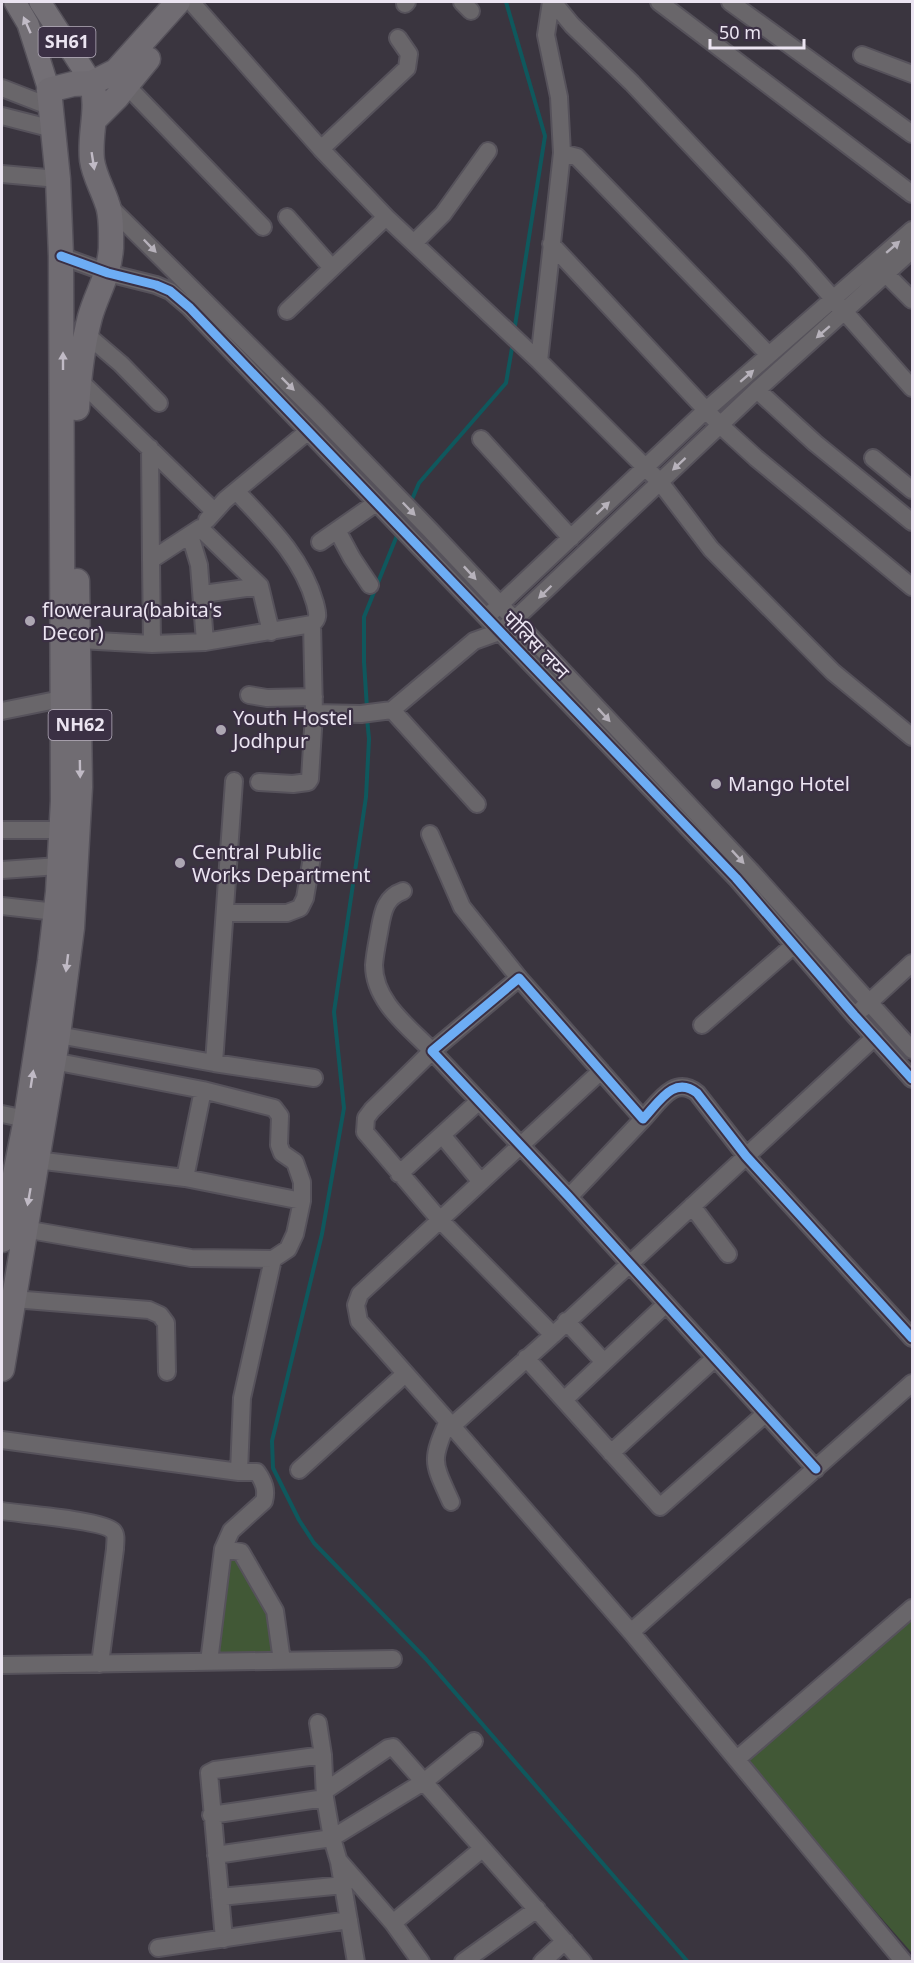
<svg xmlns="http://www.w3.org/2000/svg" width="914" height="1963" font-family="'Noto Sans','Noto Sans Devanagari',sans-serif">
	<rect width="100%" height="100%" fill="#3a353f"/>
	<!-- green -->
	<path fill="#415836" d="M 232,1556 L 239,1558 L 267,1607 L 275,1654 L 217,1657 L 227,1559 Z
		M 912,1612 L 912,1953 L 734,1750 Z"/>
	<g fill="none" stroke-linecap="round" stroke-linejoin="round">
		<!-- stream -->
		<path stroke="#0f585d" stroke-width="4" d="M 506,2 L 545,136 L 514,332
			M 410,504 L 419,483 L 506,383 L 513,342
			M 367,708 L 364,662 L 364,617 L 398,533
			M 367,718 L 369,739 L 366,797 L 334,1012 L 344,1108 L 322,1234 L 272,1441 L 273,1468 L 299,1520 L 314,1543 L 426,1659 L 688,1962"/>
		<defs>
			<path id="minor" d="M 462,2 L 471,11
				M 553,2 L 572,25 L 632,83 L 798,259 L 912,388
				M 659,2 L 912,194
				M 730,2 L 912,134
				M 193,4 L 321,149 L 386,217 L 539,361 L 660,482 L 711,549 L 833,672 L 912,737
				M 405,4 L 407,2
				M 862,55 L 912,74
				M 126,85 L 263,227
				M 2,88 L 51,107
				M 2,116 L 53,129
				M 321,149 L 407,68 L 409,54 L 398,38
				M 562,153 L 577,157 L 769,355
				M 2,174 L 58,179
				M 108,205 L 317,413 L 430,530 L 750,870 L 912,1050
				M 287,217 L 332,268
				M 414,243 L 443,214 L 488,151
				M 551,244 L 720,425 L 756,458 L 912,587
				M 61,256 L 108,273 L 156,285 L 170,291 L 190,308 L 736,878 L 854,1015 L 912,1079
				M 886,274 L 912,300
				M 287,311 L 386,217
				M 86,334 L 121,364 L 159,403
				M 539,361 L 562,153 L 559,97 L 546,35 L 551,2
				M 79,380 L 214,511
				M 757,390 L 815,443 L 912,522
				M 481,439 L 571,538
				M 150,448 L 151,560
				M 873,458 L 912,490
				M 236,491 C 268,525 302,557 315,603 C 317,612 320,618 312,624
				M 207,520 L 225,500 L 307,432
				M 337,530 L 352,558 L 370,585
				M 190,535 L 199,565 L 205,642
				M 320,542 L 376,503
				M 203,594 L 260,586
				M 492,612 L 705,411 L 912,230
				M 79,640 L 152,644 L 205,642 L 312,624 L 314,713 L 361,714 L 392,710 L 474,641 L 499,632 L 514,620 L 757,390 L 912,250
				M 152,644 L 151,560 L 200,528 L 260,586 L 271,632
				M 249,695 L 267,698 L 314,697
				M 392,710 L 477,804
				M 2,711 L 71,697
				M 259,782 L 293,784 L 308,782 L 310,779 L 314,713
				M 2,830 L 61,830
				M 430,834 L 462,907 L 519,978
				M 2,870 L 59,866
				M 403,891 C 386,897 383,910 380,927 C 378,939 375,952 374,965 C 374,1002 409,1027 432,1051 L 372,1110 L 366,1118 L 365,1132 L 440,1220 L 553,1335
				M 2,906 L 56,912
				M 225,913 L 287,913 L 300,908 L 305,898 L 312,857
				M 862,1009 L 912,963
				M 702,1025 L 794,945
				M 58,1035 L 214,1063 L 314,1078
				M 875,1037 L 553,1335 L 452,1426 L 631,1632 L 912,1383
				M 53,1061 L 203,1090 L 274,1108 L 280,1116 L 279,1145 L 282,1153 L 295,1162 L 302,1182 L 302,1201 L 185,1178 L 203,1090
				M 214,1063 L 234,781
				M 2,1114 L 26,1119
				M 442,1135 L 481,1182
				M 36,1160 L 185,1178
				M 399,1174 L 479,1101
				M 569,1197 L 643,1119
				M 692,1206 L 728,1254
				M 24,1229 L 191,1258 L 273,1259 L 288,1249 L 295,1234 L 302,1201
				M 13,1299 L 149,1310 L 160,1315 L 166,1323 L 167,1372
				M 566,1321 L 604,1362
				M 526,1358 L 660,1507 L 765,1414
				M 564,1400 L 666,1304
				M 448,1421 C 430,1462 433,1462 451,1502
				M 452,1426 L 359,1321 L 356,1305 L 360,1294 L 601,1071
				M 2,1440 L 239,1472 L 242,1398 L 273,1259
				M 611,1453 L 715,1358
				M 816,1469 L 569,1197 L 432,1051 L 519,978 L 643,1119 C 659,1102 674,1075 697,1093 L 746,1156 L 912,1338
				M 299,1470 L 405,1374
				M 2,1511 C 20,1514 103,1520 113,1531 C 117,1535 115,1543 115,1549 L 100,1664
				M 223,1549 L 241,1552 L 275,1611 L 282,1661
				M 631,1632 L 904,1962
				M 209,1662 L 223,1549 L 231,1531 L 264,1501 C 267,1490 264,1482 257,1472 L 239,1472
				M 2,1665 L 393,1659
				M 318,1723 L 323,1755 L 325,1798 L 332,1838 L 339,1862 L 356,1962
				M 737,1759 L 912,1608
				M 325,1791 L 388,1748 L 393,1747 L 583,1962
				M 211,1815 L 325,1798
				M 216,1855 L 332,1838 L 425,1781 L 474,1741
				M 340,1862 L 393,1923 L 421,1962
				M 220,1897 L 344,1885
				M 393,1923 L 482,1849
				M 224,1939 L 209,1773 L 215,1770 L 323,1755
				M 158,1948 L 349,1920
				M 463,1962 L 537,1909
				M 542,1962 L 565,1941"/>
			<path id="major" d="M 15,2 L 28,24 L 49,90
				M 40,2 L 92,83"/>
			<path id="highway" d="M 95,119 L 117,97 L 148,59
				M 77,408 C 79,377 82,347 90,317 C 97,292 109,277 111,248 C 111,234 112,215 107,203 C 102,188 94,175 92,160 C 89,133 99,111 92,83
				M 2,1240 L 26,1119 L 50,961 L 58,892 L 63,801 L 61,256 L 58,179 L 49,90 L 73,84 L 92,83 L 116,71 L 178,2
				M 2,1369 L 58,1035 L 72,928 L 80,787 L 77,581"/>
		</defs>
		<!-- minor casing -->
		<use href="#minor" stroke="#56525b" stroke-width="20"/>
		<!-- major casing -->
		<use href="#major" stroke="#56525b" stroke-width="24"/>
		<!-- highway casing -->
		<use href="#highway" stroke="#56525b" stroke-width="27"/>
		<!-- minor -->
		<use href="#minor" stroke="#69666a" stroke-width="16"/>
		<!-- major -->
		<use href="#major" stroke="#736f75" stroke-width="21"/>
		<!-- highway -->
		<use href="#highway" stroke="#706c72" stroke-width="24"/>
		<defs>
			<path id="cycleway" d="M 61,256 L 108,273 L 156,285 L 170,291 L 190,308 L 736,878 L 854,1015 L 912,1079
				M 816,1469 L 569,1197 L 432,1051 L 519,978 L 643,1119 C 659,1102 674,1075 697,1093 L 746,1156 L 912,1338"/>
		</defs>
		<!-- cycleway casing -->
		<use href="#cycleway" stroke="#3b3044" stroke-width="13"/>
		<!-- cycleway -->
		<use href="#cycleway" stroke="#6dadf4" stroke-width="9"/>
	</g>
	<!-- one-way arrows -->
	<defs><path id="oneway-solid" d="M-6-.8H1V-3.2L6.5 0L1 3.2V.8H-6Z" transform="scale(1.5)"/></defs>
	<use fill="#c1bbc6" href="#oneway-solid" transform="translate(27 25) rotate(-114)"/>
	<g fill="#c0bac5">
		<use href="#oneway-solid" transform="translate(93 161) rotate(81)"/>
		<use href="#oneway-solid" transform="translate(63 361) rotate(-90)"/>
		<use href="#oneway-solid" transform="translate(80 769) rotate(89)"/>
		<use href="#oneway-solid" transform="translate(67 963) rotate(97)"/>
		<use href="#oneway-solid" transform="translate(32 1079) rotate(-81)"/>
		<use href="#oneway-solid" transform="translate(29 1197) rotate(100)"/>
	</g>
	<g fill="#b7b2bb">
		<use href="#oneway-solid" transform="translate(150 246) rotate(46)"/>
		<use href="#oneway-solid" transform="translate(893 247) rotate(-41)"/>
		<use href="#oneway-solid" transform="translate(823 332) rotate(139)"/>
		<use href="#oneway-solid" transform="translate(747 376) rotate(-41)"/>
		<use href="#oneway-solid" transform="translate(288 384) rotate(45)"/>
		<use href="#oneway-solid" transform="translate(679 464) rotate(137)"/>
		<use href="#oneway-solid" transform="translate(603 508) rotate(-43)"/>
		<use href="#oneway-solid" transform="translate(409 509) rotate(46)"/>
		<use href="#oneway-solid" transform="translate(470 573) rotate(47)"/>
		<use href="#oneway-solid" transform="translate(545 592) rotate(136)"/>
		<use href="#oneway-solid" transform="translate(604 715) rotate(47)"/>
		<use href="#oneway-solid" transform="translate(738 857) rotate(47)"/>
	</g>
	<!-- markers -->
	<g fill="#ada7b3" stroke="#3b3044" stroke-width="2">
		<circle cx="30" cy="621" r="6"/>
		<circle cx="221" cy="730" r="6"/>
		<circle cx="716" cy="784" r="6"/>
		<circle cx="180" cy="863" r="6"/>
	</g>
	<g text-anchor="middle" stroke-width="4.5" stroke-linejoin="round" paint-order="stroke">
		<!-- shield labels -->
		<g fill="#3b3044" stroke="#b6aebd" stroke-width="1.5">
			<rect x="38.5" y="27" width="57" height="30" rx="4.5"/>
			<rect x="48.5" y="710" width="63" height="30" rx="4.5"/>
		</g>
		<g font-size="18" font-weight="bold" fill="#ebe4f1">
			<text x="67" y="48">SH61</text>
			<text x="80" y="731">NH62</text>
		</g>
		<!-- poi labels -->
		<g font-size="20" fill="#ebe4f1" stroke="#3b3044" text-anchor="start">
			<text x="42" y="617">floweraura(babita's<tspan x="42" dy="23">Decor)</tspan></text>
			<text x="233" y="725">Youth Hostel<tspan x="233" dy="23">Jodhpur</tspan></text>
			<text x="728" y="791">Mango Hotel</text>
			<text x="192" y="859">Central Public<tspan x="192" dy="23">Works Department</tspan></text>
		</g>
		<!-- street labels -->
		<g font-size="20" fill="#ebe4f1" stroke="#3b3044">
			<text transform="translate(536 645) rotate(46)" y="7">पोलिस लय्न</text>
		</g>
	</g>
	<!-- border -->
	<rect width="914" height="1963" fill="none" stroke="#ebe4f1" stroke-width="6"/>
	<!-- scale -->
	<path d="M710 39v9h94v-9" fill="none" stroke="#ebe4f1" stroke-width="3"/>
	<text x="719" y="39" font-size="18" fill="#ebe4f1" stroke="#3b3044" stroke-width="4.5" paint-order="stroke">50 m</text>
</svg>
